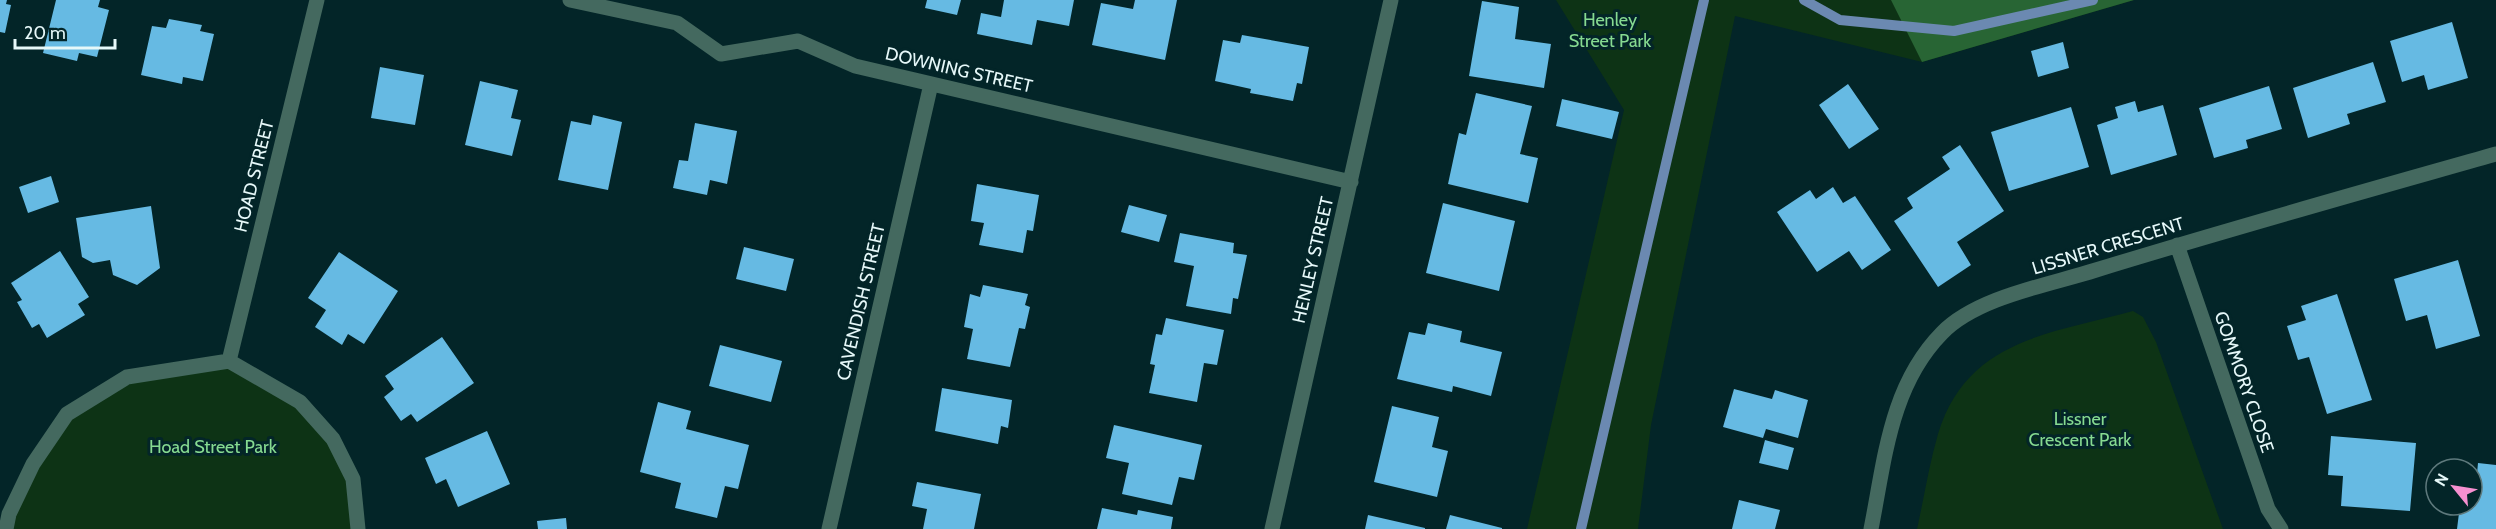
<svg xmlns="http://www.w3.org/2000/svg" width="2496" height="529" font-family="Cabin,sans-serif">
	<rect width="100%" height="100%" fill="#032528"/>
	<!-- green -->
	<path fill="#0d3315" d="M 1556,0 L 2134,0 L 1922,62 L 1735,16 L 1651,425 L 1638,529 L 1527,529 L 1624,110 Z
		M 2133,311 L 2143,317 L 2156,342 L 2223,529 L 1917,529 C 1924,498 1929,465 1938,434 C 1967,339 2050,334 2133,311 Z
		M 229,361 L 300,402 L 353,479 L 358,529 L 6,529 L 67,414 L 127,377 Z"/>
	<!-- forest -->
	<path fill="#286534" d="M 1891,0 L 2134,0 L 1922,62 Z"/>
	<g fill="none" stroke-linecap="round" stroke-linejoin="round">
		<!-- stream -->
		<path stroke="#6b89b1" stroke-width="10" d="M 1804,0 L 1840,20 L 1954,31 L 2093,0
			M 1581,529 L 1704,0"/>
	</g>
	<!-- building -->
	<path fill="#66bae3" d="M 0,0 L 7,0 L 6,4 L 11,5 L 5,33 L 0,32 Z
		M 56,0 L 100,0 L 98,7 L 109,10 L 97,57 L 79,53 L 77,61 L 43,53 Z
		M 927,0 L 961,0 L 957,15 L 925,8 Z
		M 1004,0 L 1074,0 L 1069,26 L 1037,20 L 1032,45 L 977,34 L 981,13 L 1001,17 Z
		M 1135,0 L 1177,0 L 1165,60 L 1092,45 L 1101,3 L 1133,9 Z
		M 1482,1 L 1519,7 L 1515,39 L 1551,44 L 1544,88 L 1469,76 Z
		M 169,19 L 202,25 L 200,31 L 214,34 L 203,81 L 183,77 L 182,84 L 141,75 L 152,26 L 166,28 Z
		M 2452,22 L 2468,78 L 2428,90 L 2424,75 L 2402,82 L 2390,41 Z
		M 1242,35 L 1309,47 L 1302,84 L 1297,83 L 1293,101 L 1250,93 L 1251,89 L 1215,81 L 1223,40 L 1240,43 Z
		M 2063,42 L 2069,68 L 2038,77 L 2031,51 Z
		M 2373,62 L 2386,102 L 2347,114 L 2350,124 L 2308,138 L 2293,88 Z
		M 380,67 L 424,75 L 415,125 L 371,118 Z
		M 480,81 L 518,90 L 511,118 L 521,120 L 512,156 L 465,145 Z
		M 1848,84 L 1879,129 L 1849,149 L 1819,105 Z
		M 2269,86 L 2282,129 L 2246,140 L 2248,148 L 2214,158 L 2199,108 Z
		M 1476,93 L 1532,106 L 1520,154 L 1538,158 L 1528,203 L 1448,184 L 1459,133 L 1466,135 Z
		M 1562,99 L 1619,112 L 1612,139 L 1556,126 Z
		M 2135,101 L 2138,112 L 2163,105 L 2177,155 L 2111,175 L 2097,125 L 2118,118 L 2115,107 Z
		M 2071,107 L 2089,167 L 2009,191 L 1991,132 Z
		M 593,115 L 622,122 L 608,190 L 558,180 L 571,121 L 591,125 Z
		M 695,123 L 737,131 L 727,184 L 710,180 L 707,195 L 673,188 L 679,160 L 688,161 Z
		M 1960,145 L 2004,211 L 1957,242 L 1971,265 L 1938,287 L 1894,221 L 1913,208 L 1907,198 L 1950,169 L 1942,157 Z
		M 51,176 L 59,202 L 28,213 L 19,187 Z
		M 977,184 L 1039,195 L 1033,231 L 1027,230 L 1023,253 L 979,245 L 984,223 L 971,221 Z
		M 1833,187 L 1843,203 L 1855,196 L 1891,250 L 1862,270 L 1849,251 L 1817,272 L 1777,212 L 1810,190 L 1816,199 Z
		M 1443,203 L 1515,221 L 1499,291 L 1426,273 Z
		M 1129,205 L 1167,215 L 1159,242 L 1121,232 Z
		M 151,206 L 160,268 L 137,285 L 113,275 L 110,260 L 93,263 L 82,257 L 76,218 Z
		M 1180,233 L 1234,243 L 1233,253 L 1247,255 L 1238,299 L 1233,298 L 1231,314 L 1186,306 L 1194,266 L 1174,262 Z
		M 744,247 L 794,259 L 786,291 L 736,279 Z
		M 60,251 L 89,297 L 78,304 L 85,315 L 47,338 L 39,324 L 32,328 L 17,302 L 22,300 L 11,283 Z
		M 339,252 L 398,291 L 364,344 L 348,334 L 342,345 L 315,327 L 326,310 L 308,298 Z
		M 2458,260 L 2480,336 L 2436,349 L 2427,315 L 2406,321 L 2394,279 Z
		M 983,285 L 1028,294 L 1025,305 L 1030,307 L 1025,329 L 1019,328 L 1010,367 L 967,359 L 973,329 L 964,327 L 970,294 L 980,297 Z
		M 2337,294 L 2372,400 L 2327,414 L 2309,357 L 2298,360 L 2287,326 L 2306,320 L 2301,306 Z
		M 1166,318 L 1224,330 L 1217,365 L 1204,363 L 1197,402 L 1149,393 L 1155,365 L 1150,364 L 1156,334 L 1162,335 Z
		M 1428,323 L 1462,331 L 1460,342 L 1502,352 L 1491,396 L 1453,386 L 1452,392 L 1397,379 L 1409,332 L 1425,335 Z
		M 442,337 L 474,383 L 417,422 L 411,414 L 401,421 L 384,397 L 394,389 L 385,376 Z
		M 720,345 L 782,361 L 771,402 L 709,386 Z
		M 942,388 L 1012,400 L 1008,428 L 1001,426 L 998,444 L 935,431 Z
		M 1734,389 L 1772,399 L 1775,390 L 1808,400 L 1798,438 L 1766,429 L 1763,438 L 1723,427 Z
		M 658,402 L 691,411 L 686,429 L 749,445 L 738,489 L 725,486 L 717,518 L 675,508 L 681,483 L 640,472 Z
		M 1392,406 L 1439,417 L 1432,447 L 1448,451 L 1437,497 L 1374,482 Z
		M 1114,425 L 1202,445 L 1194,480 L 1179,477 L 1172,505 L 1122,494 L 1129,463 L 1106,458 Z
		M 487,431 L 510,484 L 458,507 L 446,479 L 436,484 L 425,458 Z
		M 2331,436 L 2416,443 L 2410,511 L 2341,506 L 2343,476 L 2328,475 Z
		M 1765,440 L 1794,448 L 1788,470 L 1759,463 Z
		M 2478,463 L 2496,465 L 2496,529 L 2457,529 L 2460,505 L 2474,505 Z
		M 917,482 L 981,494 L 974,529 L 923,529 L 927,509 L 912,506 Z
		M 1739,500 L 1780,510 L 1775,529 L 1732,529 Z
		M 1102,508 L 1137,515 L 1138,510 L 1173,517 L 1171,529 L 1097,529 Z
		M 1368,515 L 1425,528 L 1425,529 L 1365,529 Z
		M 1450,515 L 1502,528 L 1502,529 L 1446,529 Z
		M 566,518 L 567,529 L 538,529 L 537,521 Z"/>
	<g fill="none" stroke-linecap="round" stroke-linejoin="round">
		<!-- street -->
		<path stroke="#44695f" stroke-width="15" d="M 570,0 L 677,23 L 721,54 L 798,41 L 855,66 L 1351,182
			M 2177,245 L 2268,509 L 2281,529
			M 229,361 L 317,0
			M 6,529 L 9,514 L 33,464 L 67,414 L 127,377 L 229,361 L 300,402 L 333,439 L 353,479 L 358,529
			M 829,529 L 931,84
			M 1272,529 L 1391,0
			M 1871,529 C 1885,459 1890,386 1942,333 C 1977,297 2049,285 2096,270 C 2229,229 2362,192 2496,154"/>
	</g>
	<g text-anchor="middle" stroke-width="6" stroke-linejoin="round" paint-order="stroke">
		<!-- park labels -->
		<g font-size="18" fill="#86da91" stroke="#032528">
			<text x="1610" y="26">Henley<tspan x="1610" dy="21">Street Park</tspan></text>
			<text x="2080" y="425">Lissner<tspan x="2080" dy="21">Crescent Park</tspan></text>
			<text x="213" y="453">Hoad Street Park</text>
		</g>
		<!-- street labels -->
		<g font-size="18" fill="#e6f8f9" stroke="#032528">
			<text transform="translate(959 70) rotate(13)" y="6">DOWNING STREET</text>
			<text transform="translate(254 176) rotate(-76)" y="6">HOAD STREET</text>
			<text transform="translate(2108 246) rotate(-17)" y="6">LISSNER CRESCENT</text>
			<text transform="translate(1313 260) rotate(-77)" y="6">HENLEY STREET</text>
			<text transform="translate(861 302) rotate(-77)" y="6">CAVENDISH STREET</text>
			<text transform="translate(2244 382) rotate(71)" y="6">GOMMORY CLOSE</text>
		</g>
	</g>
	<!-- north arrow -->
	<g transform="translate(2454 487) rotate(300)"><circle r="28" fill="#032528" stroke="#5e797c" stroke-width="1.5"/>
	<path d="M0-4.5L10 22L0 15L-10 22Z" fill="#f690d0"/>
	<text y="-9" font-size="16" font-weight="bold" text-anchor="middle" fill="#e6f8f9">N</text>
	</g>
	<!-- scale -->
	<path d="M15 39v9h100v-9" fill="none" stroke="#e6f8f9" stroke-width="3"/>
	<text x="24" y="39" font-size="18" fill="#e6f8f9" stroke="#032528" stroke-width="4.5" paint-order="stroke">20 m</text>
</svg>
